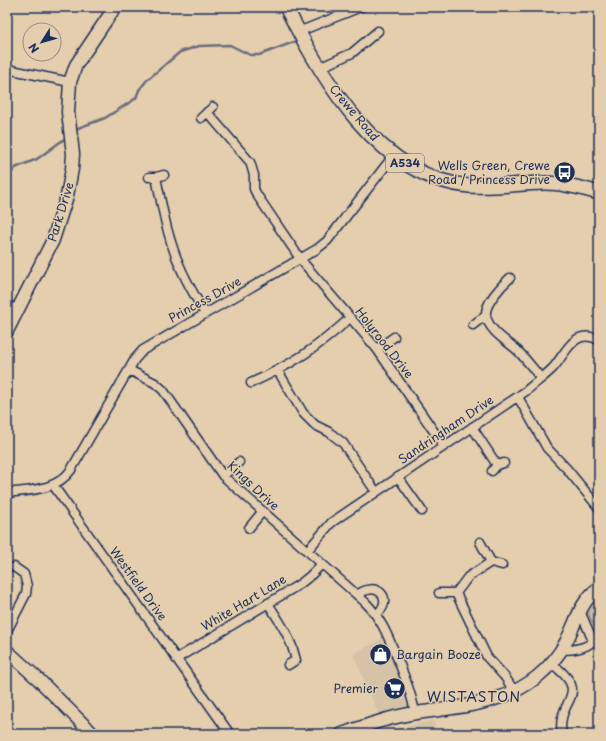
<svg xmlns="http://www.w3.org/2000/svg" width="606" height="741" font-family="'Playpen Sans',sans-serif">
	<rect width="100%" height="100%" fill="#e4cead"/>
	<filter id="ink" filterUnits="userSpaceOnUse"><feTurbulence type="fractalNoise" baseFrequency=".025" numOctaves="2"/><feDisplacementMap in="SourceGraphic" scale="8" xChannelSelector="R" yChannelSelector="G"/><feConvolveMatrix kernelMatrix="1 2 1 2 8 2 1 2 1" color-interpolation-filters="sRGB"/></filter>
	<g filter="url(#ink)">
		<!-- built -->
		<path fill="#d5c2a7" d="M 388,636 L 415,713 L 381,720 L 353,654 Z
			M 434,721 L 437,734 L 367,734 Z"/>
		<!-- green -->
		<path fill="#c7b7a1" stroke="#717380" d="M 599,592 L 599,636 L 587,611 Z"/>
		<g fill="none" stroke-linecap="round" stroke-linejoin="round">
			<!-- stream -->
			<path stroke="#6b6d7d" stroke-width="2.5" d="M 74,132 L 78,128 L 105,118 L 132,101 L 136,98 L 139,90 L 147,80 L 180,52 L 199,46 L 230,45 L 250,55 L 259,55 L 294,42
				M 7,179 L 15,168 L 37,159 L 67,137"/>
			<defs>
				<path id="street" d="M 298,32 L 361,7
					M 319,68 L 352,53 L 378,31
					M 7,69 L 70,82
					M 207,112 L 250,162 L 254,175 L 254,189 L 257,195 L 301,260 L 377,349 L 444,446
					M 201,118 L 213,107
					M 149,177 L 156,177 L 164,175
					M 156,177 C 162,206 167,236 179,264 C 186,282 196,297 205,314
					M 510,278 C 502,285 484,304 486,316 C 489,331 507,341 517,350 C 526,359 533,369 541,378
					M 7,304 L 17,311
					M 473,325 L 478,321 L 486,316
					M 377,349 L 394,337
					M 129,370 L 155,383 L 163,390 L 223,476 L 365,602 C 382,619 389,639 398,660 C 405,678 412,694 415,713
					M 278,371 L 303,413 L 315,425 L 329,432 L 343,443 L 376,492
					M 251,383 C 291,365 317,348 350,318
					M 518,397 L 547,448 L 567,469 L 599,508
					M 472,427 L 497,465
					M 492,471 L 497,465 L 504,463
					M 223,476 L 239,462
					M 398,477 L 422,511
					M 53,485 L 230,734
					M 7,493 C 30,490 56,491 71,470 L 135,359 L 143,350 L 317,249 L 327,241 L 394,155
					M 249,528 L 262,512
					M 480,542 L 491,562 L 468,577 L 456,593 L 487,657 L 505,677 L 514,691
					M 307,551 L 331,523 L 338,518 L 526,391 C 535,383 545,376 553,368 C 566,353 574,327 599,340
					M 491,562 L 502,565
					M 439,593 L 456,593
					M 357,595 C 376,580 395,598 377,614
					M 268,603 C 280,623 291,637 296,660 L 288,665
					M 7,631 L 26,594 L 27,586 L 24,574 L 14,567
					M 562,649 C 571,651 587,648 593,641 L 580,611
					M 176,659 L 300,584 L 310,576 L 322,564
					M 551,663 C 595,696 555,699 562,734"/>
				<path id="secondary" d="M 7,331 L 53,240 L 67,196 L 72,169 L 73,154 L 68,112 L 70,82 L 76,65 L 115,7
					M 7,651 L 38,679 L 93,734
					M 342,734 C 367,725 390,717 416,713 C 458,707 502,705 537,677 C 548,668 559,655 566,642 C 576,623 580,601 599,588"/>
				<path id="primary" d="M 286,7 C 322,79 379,178 469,186 C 495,188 520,183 545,183 C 564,183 582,188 599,193"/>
			</defs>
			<!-- street casing -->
			<use href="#street" stroke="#1b2f5e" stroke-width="11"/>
			<!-- secondary casing -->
			<use href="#secondary" stroke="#1b2f5e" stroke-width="15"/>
			<!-- primary casing -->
			<use href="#primary" stroke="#1b2f5e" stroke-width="16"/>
			<!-- street -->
			<use href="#street" stroke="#e4cead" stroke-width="8"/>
			<!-- secondary -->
			<use href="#secondary" stroke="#e4cead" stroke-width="12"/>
			<!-- primary -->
			<use href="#primary" stroke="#e4cead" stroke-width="13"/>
		</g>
	</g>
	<!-- icons -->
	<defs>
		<symbol id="bus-disc" viewBox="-11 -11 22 22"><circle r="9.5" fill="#1b2f5e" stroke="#e4cead"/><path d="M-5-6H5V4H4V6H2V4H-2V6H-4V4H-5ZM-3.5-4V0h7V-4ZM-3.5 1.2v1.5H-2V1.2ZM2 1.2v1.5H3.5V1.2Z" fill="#fff"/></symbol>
		<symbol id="shop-disc" viewBox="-11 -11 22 22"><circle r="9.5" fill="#1b2f5e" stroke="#e4cead"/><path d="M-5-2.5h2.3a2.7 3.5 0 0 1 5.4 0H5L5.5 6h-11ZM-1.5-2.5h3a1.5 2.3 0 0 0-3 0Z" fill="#fff"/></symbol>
		<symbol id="supermarket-disc" viewBox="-11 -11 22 22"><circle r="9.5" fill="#1b2f5e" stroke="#e4cead"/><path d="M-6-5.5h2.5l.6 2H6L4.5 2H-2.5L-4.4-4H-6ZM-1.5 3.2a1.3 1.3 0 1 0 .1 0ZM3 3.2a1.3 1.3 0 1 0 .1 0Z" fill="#fff"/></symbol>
	</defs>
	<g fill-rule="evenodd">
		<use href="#bus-disc" x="552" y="160" width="25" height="25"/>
		<use href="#shop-disc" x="368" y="642" width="25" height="25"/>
		<use href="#supermarket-disc" x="382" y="676" width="25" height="25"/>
	</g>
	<g text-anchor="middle" stroke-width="3" stroke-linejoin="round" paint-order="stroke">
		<!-- shield labels -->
		<rect fill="#e4cead" stroke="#575f76" stroke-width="1" x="386" y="154" width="38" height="18" rx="3"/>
		<g font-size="11" font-weight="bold" fill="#1b2f5e">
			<text x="405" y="167">A534</text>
		</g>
		<!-- street labels -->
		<g font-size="12" fill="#1b2f5e" stroke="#e4cead">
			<text transform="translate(354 113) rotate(50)" y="4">Crewe Road</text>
			<text transform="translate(61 212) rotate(-73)" y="4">Park Drive</text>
			<text transform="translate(205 300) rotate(-29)" y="4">Princess Drive</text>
			<text transform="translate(384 343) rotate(52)" y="4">Holyrood Drive</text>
			<text transform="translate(446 430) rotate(-34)" y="4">Sandringham Drive</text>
			<text transform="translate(253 486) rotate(43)" y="4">Kings Drive</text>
			<text transform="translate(138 584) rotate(54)" y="4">Westfield Drive</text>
			<text transform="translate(244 603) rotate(-31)" y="4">White Hart Lane</text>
		</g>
		<!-- poi labels -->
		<g font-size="12" fill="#1b2f5e" stroke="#e4cead" text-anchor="end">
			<text x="550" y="170">Wells Green, Crewe<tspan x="550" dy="14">Road / Princess Drive</tspan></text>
			<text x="396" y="659" text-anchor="start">Bargain Booze</text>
			<text x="378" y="693">Premier</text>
		</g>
		<!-- quarter labels -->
		<g font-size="14" letter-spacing="1" fill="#1b2f5e" stroke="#e4cead">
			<text x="474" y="702">WISTASTON</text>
		</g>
	</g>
	<!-- margin -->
	<rect width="606" height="741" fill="none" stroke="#e4cead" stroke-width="24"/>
	<rect x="12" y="12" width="582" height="717" fill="none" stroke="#1b2f5e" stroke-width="1.5" filter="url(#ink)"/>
	<!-- north arrow -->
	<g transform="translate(42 42) rotate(233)"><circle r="19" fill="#e4cead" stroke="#948e8d"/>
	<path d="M0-3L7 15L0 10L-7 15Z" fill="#1b2f5e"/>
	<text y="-6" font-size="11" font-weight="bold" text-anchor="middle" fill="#1b2f5e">N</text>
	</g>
</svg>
